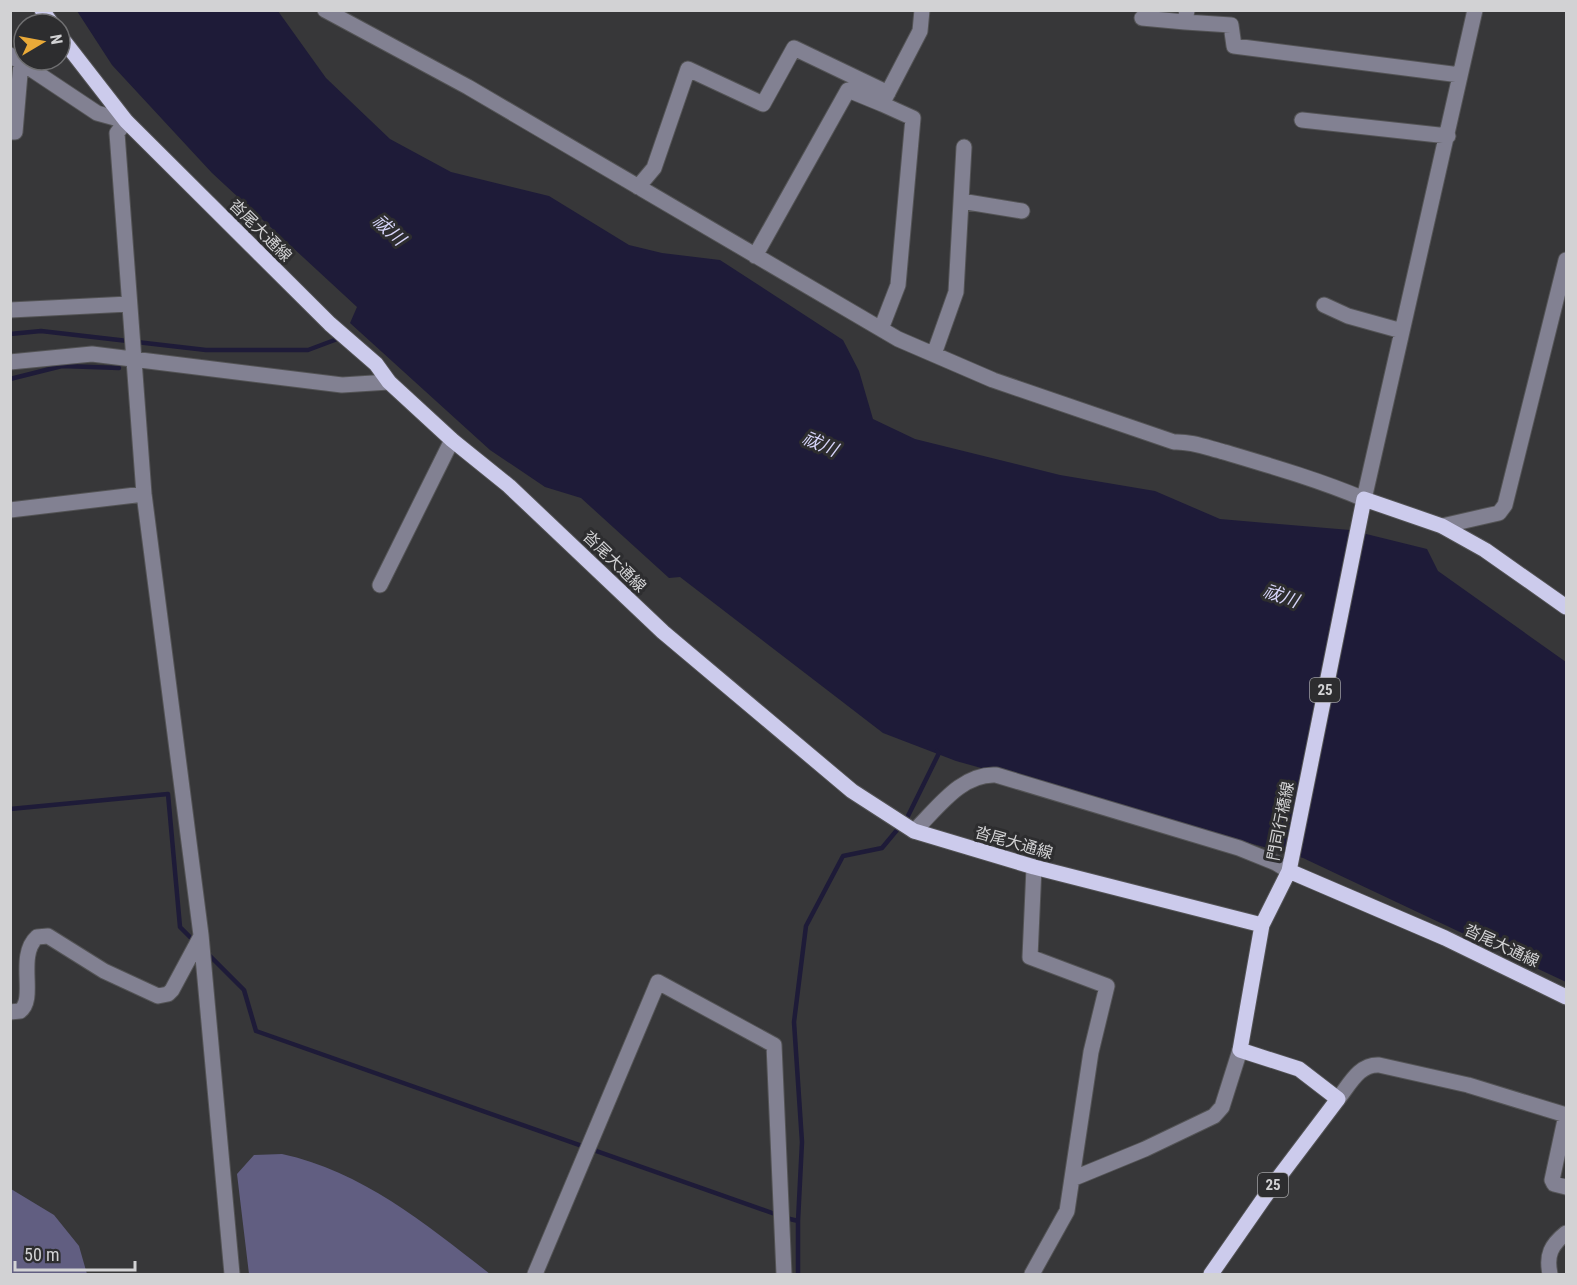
<svg xmlns="http://www.w3.org/2000/svg" width="1577" height="1285" font-family="'Roboto Condensed','Noto Sans JP',sans-serif">
	<rect width="100%" height="100%" fill="#373739"/>
	<!-- forest -->
	<path fill="#615e81" d="M 282,1154 C 362,1171 427,1225 490,1274 L 249,1274 L 237,1174 L 254,1155 Z
		M 11,1189 L 54,1215 L 79,1246 L 87,1274 L 11,1274 Z"/>
	<!-- water -->
	<path fill="#1e1b38" d="M 77,11 L 278,11 L 326,78 L 390,139 L 451,172 L 549,196 L 629,245 L 662,253 L 720,260 L 843,340 L 859,371 L 873,419 L 915,439 L 1060,475 L 1155,491 L 1220,519 L 1350,530 L 1427,549 L 1438,571 L 1566,662 L 1566,982 L 1303,858 L 956,761 L 883,733 L 680,577 L 669,578 L 581,498 L 545,487 L 490,450 L 350,323 L 357,307 L 212,173 L 112,65 Z"/>
	<g fill="none" stroke-linecap="round" stroke-linejoin="round">
		<!-- stream -->
		<path stroke="#1e1b38" stroke-width="4.5" d="M 10,334 L 41,331 L 206,350 L 308,350 L 340,338
			M 10,379 L 62,366 L 119,368
			M 10,809 L 168,794 L 180,927 L 194,941
			M 207,953 L 244,990 L 256,1031 L 778,1215
			M 786,1218 L 798,1221
			M 798,1274 L 798,1221 L 802,1142 L 794,1022 L 806,926 L 843,856 L 882,848 L 907,818 L 939,753 L 937,751"/>
		<defs>
			<path id="minor" d="M 325,10 L 468,87 L 898,339 L 993,380 L 1174,442 C 1191,441 1208,448 1224,452 C 1271,466 1319,480 1364,499 L 1475,10
				M 1187,10 L 1185,22 L 1231,25 L 1234,46 L 1460,75
				M 1142,18 L 1185,22
				M 10,55 L 97,113 L 126,121 L 117,133 L 144,494 L 201,935 L 232,1274
				M 1302,120 L 1448,136
				M 10,132 L 15,132 L 21,62
				M 638,187 L 654,168 L 688,69 L 763,104 L 794,48 L 888,93
				M 961,201 L 1022,211
				M 755,256 L 848,90 L 882,104 L 920,31 L 922,10
				M 1324,305 L 1348,316 L 1402,331
				M 10,310 L 129,304
				M 881,329 L 898,285 L 913,118 L 882,104
				M 934,354 L 956,292 L 964,147
				M 10,362 L 92,354 L 342,385 L 389,382
				M 10,510 L 144,494
				M 1442,526 L 1499,513 L 1505,505 L 1566,260
				M 380,585 L 452,440
				M 914,831 C 937,809 961,773 996,775 L 1239,848 L 1276,863 L 1289,871
				M 10,1012 L 20,1011 C 37,999 16,956 37,937 L 48,936 L 104,971 L 158,996 L 168,994 L 172,990 L 201,936
				M 1338,1099 C 1350,1084 1359,1064 1379,1065 L 1468,1085 L 1566,1115
				M 1566,1115 L 1552,1180 L 1554,1184 L 1566,1187
				M 1072,1179 L 1145,1149 L 1214,1116 L 1222,1107 L 1240,1050
				M 535,1274 L 658,982 L 774,1045 L 784,1274
				M 1032,1274 L 1067,1211 L 1091,1052 L 1107,986 L 1030,957 L 1034,867
				M 1550,1274 C 1546,1255 1551,1245 1566,1233"/>
			<path id="major" d="M 42,10 L 52,24
				M 60,36 L 126,121 L 330,324 L 376,364 L 389,382 L 452,440 L 509,486 L 663,632 L 852,791 L 914,831 L 1034,867 L 1262,925
				M 1289,871 L 1445,938 L 1566,997
				M 1211,1274 L 1273,1185 L 1338,1099 L 1299,1069 L 1240,1050 L 1262,925 L 1289,871 L 1364,499 L 1442,526 L 1485,550 L 1566,607"/>
		</defs>
		<!-- minor casing -->
		<use href="#minor" stroke="#535355" stroke-width="17"/>
		<!-- major casing -->
		<use href="#major" stroke="#535355" stroke-width="17"/>
		<!-- minor -->
		<use href="#minor" stroke="#828192" stroke-width="15"/>
		<!-- major -->
		<use href="#major" stroke="#cccbec" stroke-width="15"/>
	</g>
	<g text-anchor="middle" stroke-width="6" stroke-linejoin="round" paint-order="stroke">
		<!-- shield labels -->
		<g fill="#2d2d2f" stroke="#a0a0a2" stroke-width="1.5">
			<rect x="1310" y="678" width="30" height="24" rx="4.5"/>
			<rect x="1258" y="1173" width="30" height="24" rx="4.5"/>
		</g>
		<g font-size="15" font-weight="bold" fill="#d2d2d4">
			<text x="1325" y="695">25</text>
			<text x="1273" y="1190">25</text>
		</g>
		<!-- street labels -->
		<g font-size="16" fill="#d2d2d4" stroke="#2d2d2f">
			<text transform="translate(261 230) rotate(45)" y="6">沓尾大通線</text>
			<text transform="translate(615 561) rotate(44)" y="6">沓尾大通線</text>
			<text transform="translate(1280 821) rotate(-79)" y="6">門司行橋線</text>
			<text transform="translate(1014 842) rotate(16)" y="6">沓尾大通線</text>
			<text transform="translate(1502 945) rotate(25)" y="6">沓尾大通線</text>
		</g>
		<!-- water labels -->
		<g font-size="18" font-style="italic" fill="#d6d4f9" stroke="#2d2d2f">
			<text transform="translate(389 230) rotate(42)" y="6">祓川</text>
			<text transform="translate(820 444) rotate(23)" y="6">祓川</text>
			<text transform="translate(1281 596) rotate(19)" y="6">祓川</text>
		</g>
	</g>
	<!-- border -->
	<rect width="1577" height="1285" fill="none" stroke="#d2d2d4" stroke-width="24"/>
	<!-- north arrow -->
	<g transform="translate(42 42) rotate(80)"><circle r="28" fill="#2d2d2f" stroke="#6f6f71" stroke-width="1.5"/>
	<path d="M0-4.5L10 22L0 15L-10 22Z" fill="#eaaa38"/>
	<text y="-9" font-size="16" font-weight="bold" text-anchor="middle" fill="#d2d2d4">N</text>
	</g>
	<!-- scale -->
	<path d="M15 1261v9h120v-9" fill="none" stroke="#d2d2d4" stroke-width="3"/>
	<text x="24" y="1261" font-size="18" fill="#d2d2d4" stroke="#2d2d2f" stroke-width="4.5" paint-order="stroke">50 m</text>
</svg>
